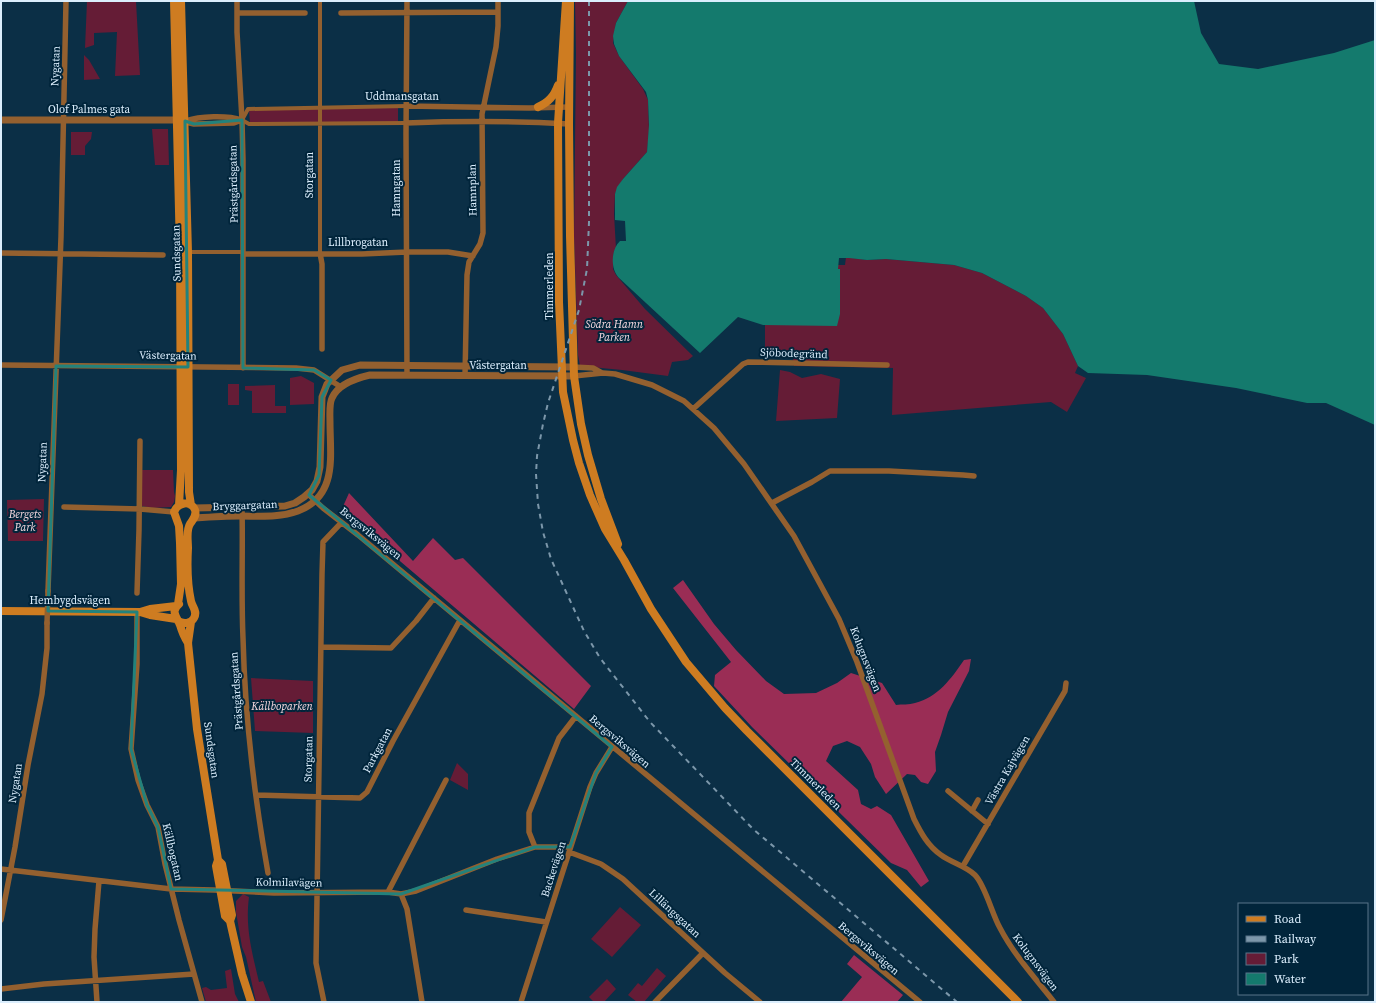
<svg xmlns="http://www.w3.org/2000/svg" width="1376" height="1003" font-family="'Source Serif 4',serif">
	<rect width="100%" height="100%" fill="#0b2f46"/>
	<!-- green -->
	<path fill="#651c36" d="M 87,1 L 136,1 L 140,75 L 115,76 L 117,32 L 94,33 L 94,45 L 85,48 Z
		M 575,1 L 628,1 L 616,23 L 613,43 L 619,56 L 643,89 L 648,100 L 649,131 L 647,152 L 623,179 L 615,194 L 614,214 L 616,249 L 614,251 L 613,269 L 616,275 L 645,309 L 693,356 L 688,360 L 672,362 L 668,376 L 622,370 L 580,366 L 578,355 L 574,236 L 576,54 Z
		M 84,55 L 89,60 L 100,79 L 84,80 Z
		M 398,107 L 398,122 L 250,123 L 249,110 Z
		M 152,129 L 168,129 L 169,165 L 155,165 Z
		M 71,132 L 92,132 L 91,139 L 85,146 L 85,155 L 71,155 Z
		M 846,257 L 867,260 L 886,259 L 954,265 L 982,273 L 1026,296 L 1043,308 L 1063,334 L 1078,366 L 1075,373 L 1086,378 L 1067,412 L 1051,402 L 892,415 L 893,368 L 794,366 L 793,358 L 765,357 L 765,323 L 836,265 L 845,265 Z
		M 780,370 L 790,372 L 802,378 L 821,374 L 840,379 L 837,418 L 776,421 Z
		M 301,376 L 314,383 L 314,404 L 290,405 L 290,378 Z
		M 228,384 L 239,384 L 239,405 L 228,405 Z
		M 275,385 L 275,406 L 286,406 L 286,413 L 252,413 L 252,391 L 245,390 L 245,386 Z
		M 140,470 L 173,470 L 174,492 L 175,496 L 174,502 L 171,507 L 153,508 L 142,506 Z
		M 44,499 L 43,541 L 8,541 L 7,500 Z
		M 251,678 L 313,681 L 313,733 L 255,731 Z
		M 457,763 L 468,774 L 468,790 L 450,780 Z
		M 243,894 L 249,897 C 245,928 252,952 259,982 L 263,981 L 271,1002 L 256,1002 L 246,957 L 242,947 L 236,912 L 236,901 Z
		M 620,907 L 641,925 L 612,957 L 591,939 Z
		M 657,968 L 666,976 L 644,1002 L 637,1002 L 628,995 L 638,983 L 642,986 Z
		M 231,969 L 235,994 L 239,1002 L 206,1002 L 202,988 L 206,987 L 211,990 L 227,988 L 225,971 Z
		M 607,979 L 616,989 L 604,1002 L 594,1002 L 589,997 Z"/>
	<!-- forest -->
	<path fill="#9a2d55" d="M 349,493 L 413,561 L 433,538 L 455,560 L 463,558 L 591,686 L 574,709 L 341,511 Z
		M 683,580 L 714,624 L 736,650 L 766,681 L 784,694 L 816,693 L 837,683 L 851,673 L 882,683 L 896,705 C 902,704 909,705 915,703 C 938,697 951,679 964,660 L 971,659 L 969,671 L 948,712 L 941,735 L 935,752 L 936,771 L 928,784 L 921,782 L 915,775 L 907,774 L 886,794 L 875,777 L 871,764 L 860,747 L 847,741 L 833,746 L 826,761 L 858,790 L 861,804 L 871,809 L 877,806 L 891,815 L 929,881 L 921,887 L 907,870 L 891,863 L 752,727 L 714,686 L 715,675 L 731,662 L 673,588 Z
		M 854,955 L 903,995 L 897,1002 L 841,1002 L 862,977 L 847,964 Z"/>
	<!-- water -->
	<path fill="#147a6d" d="M 628,1 L 1194,1 L 1201,33 L 1219,64 L 1258,69 L 1334,53 L 1375,40 L 1375,425 L 1326,403 L 1307,403 L 1236,388 L 1147,375 L 1088,373 L 1078,366 L 1063,334 L 1043,308 L 1026,296 L 982,273 L 954,265 L 886,259 L 867,260 L 849,258 L 839,258 L 838,269 L 840,269 L 840,314 L 837,326 L 763,325 L 738,317 L 700,353 L 619,278 C 610,269 611,249 620,241 L 626,241 L 625,221 L 615,220 L 615,194 L 617,187 L 623,179 L 647,152 L 649,125 L 648,100 L 646,92 L 619,56 L 614,44 L 613,36 L 616,23 Z"/>
	<g fill="none" stroke-linecap="round" stroke-linejoin="round">
		<!-- pedestrian -->
		<path stroke="#94602f" stroke-width="4" d="M 406,123 L 249,124 L 242,120 L 248,109 L 406,106
			M 191,252 L 243,252
			M 320,253 L 320,1"/>
		<!-- minor -->
		<path stroke="#94602f" stroke-width="5.5" d="M 237,1 L 237,32 L 242,120 L 243,160 L 243,368
			M 237,13 L 305,13
			M 341,13 L 498,12
			M 406,106 L 529,108 L 569,107
			M 181,121 L 194,124 L 234,123 L 242,120
			M 185,121 C 200,116 227,115 242,120
			M 406,123 C 460,121 515,121 569,124
			M 1,253 L 163,255
			M 320,253 L 322,264 L 322,349
			M 243,254 L 362,254 L 407,252 L 448,252 L 473,256
			M 1,365 L 296,368 L 314,370 L 341,387
			M 573,367 L 593,368 L 602,373
			M 407,375 L 406,133 L 407,1
			M 465,376 L 467,275 L 469,262 L 480,244 L 483,233 L 482,114 L 496,47 L 498,26 L 498,1
			M 574,376 L 603,373 L 615,374 L 652,385 L 684,401 L 714,428 L 744,464 L 794,536 L 839,619 L 857,662 L 914,819 C 921,833 928,846 941,855 C 952,863 966,866 975,875 C 985,885 992,914 1000,928 C 1014,955 1035,978 1054,1002
			M 693,409 L 743,364 L 748,362 L 887,365
			M 308,494 L 323,508 L 358,535 L 920,1002
			M 772,503 L 812,482 L 830,471 L 889,471 L 963,475 L 974,476
			M 64,507 L 140,509 L 174,512
			M 242,507 C 243,551 241,594 243,638 C 245,717 254,795 268,873
			M 48,591 L 61,237 L 66,1
			M 137,593 L 139,530 L 140,441
			M 137,612 L 137,664 L 131,749 L 138,780 L 147,805 L 158,827 L 165,864 L 179,920 L 202,1002
			M 321,647 L 391,648 L 416,621 L 434,598
			M 948,791 L 988,824
			M 256,795 L 360,798 L 367,792 L 393,741 L 460,620
			M 972,811 L 978,800
			M 535,847 L 529,832 L 529,813 L 559,738 L 576,716
			M 569,852 L 601,864 L 623,879 L 725,973 L 760,1002
			M 963,866 L 1065,691 L 1066,683
			M 1,869 L 171,889 L 214,890 L 274,893 L 388,892 L 401,894 L 416,891 L 497,859 L 535,847 L 570,847
			M 388,892 L 446,780
			M 401,894 L 407,909 L 422,1002
			M 466,910 L 546,922
			M 1,920 L 15,847 L 28,765 L 42,694 L 47,648 L 47,623
			M 1,989 L 44,984 L 194,974
			M 97,1002 L 94,957 L 95,929 L 99,881
			M 324,1002 L 316,963 L 322,574 L 323,542 L 341,523
			M 521,1002 L 590,787 L 596,773 L 612,747
			M 655,1002 L 703,953"/>
		<!-- tertiary -->
		<path stroke="#94602f" stroke-width="7" d="M 1,120 L 177,120
			M 194,508 L 285,506 L 295,503 L 304,497 L 312,490 L 317,481 L 320,467 L 322,397 L 327,384 L 342,370 L 360,365 L 573,367
			M 195,518 C 210,517 225,516 240,516 C 260,516 279,518 298,511 C 338,496 330,456 330,422 C 330,415 329,404 332,398 C 338,384 357,378 370,375 L 574,376"/>
		<!-- secondary -->
		<path stroke="#ce7c21" stroke-width="8" d="M 174,1 L 180,253 L 181,470 L 179,505
			M 181,1 L 188,252 L 189,492 L 191,505
			M 566,1 L 558,123 L 559,302 L 563,392 L 573,440 L 579,463 L 590,495 L 605,529 L 624,560 L 651,609 L 686,662 L 725,708 L 747,731 L 1018,1002
			M 570,1 L 569,124 L 570,236 L 574,376 L 581,424 L 588,455 L 601,499 L 618,544
			M 538,107 C 549,102 554,96 558,85
			M 178,604 L 181,584 L 180,543 L 179,526 L 174,512 C 177,503 191,499 195,510 C 197,516 193,519 190,524 C 186,530 188,541 188,548 C 187,566 187,583 191,601 C 192,607 198,611 194,618 C 191,624 183,624 178,621
			M 179,604 C 170,611 177,617 180,625 C 182,632 184,637 188,643
			M 1,611 L 140,612 L 150,609 L 176,606
			M 140,612 L 150,615 L 176,619
			M 191,622 L 188,643 L 197,729 L 218,860 L 216,866 L 225,916 L 230,921 L 242,974 L 251,1002
			M 218,860 L 222,864 L 232,915 L 230,921"/>
		<!-- rail -->
		<path stroke="#7c97aa" stroke-width="2" stroke-dasharray="5 5" stroke-linecap="butt" d="M 589,1 L 589,222 L 587,269 L 579,310 L 548,403 L 543,424 L 537,456 L 536,474 L 538,504 L 543,532 L 551,559 L 584,631 L 600,658 L 650,722 L 753,829 L 957,1002"/>
		<!-- minor-bridge -->
		<path stroke="#94602f" stroke-width="5.5" d="M 47,623 L 48,591"/>
	</g>
	<!-- marked area -->
	<path fill="none" stroke="#23827c" stroke-width="3" stroke-linejoin="round" d="M 242,120 L 243,368 L 314,370 L 331,380 L 322,397 L 319,475 L 309,495 L 612,747 L 596,773 L 570,847 L 535,847 L 401,894 L 171,889 L 158,827 L 147,805 L 131,749 L 137,612 L 48,611 L 56,366 L 188,367 L 185,121 L 194,124 Z"/>
	<g text-anchor="middle" stroke-width="4" stroke-linejoin="round" paint-order="stroke">
		<!-- street labels -->
		<g font-size="11" fill="#dbeefd" stroke="#01253b">
			<text transform="translate(55 66) rotate(-88)" y="4">Nygatan</text>
			<text x="402" y="100">Uddmansgatan</text>
			<text x="89" y="113">Olof Palmes gata</text>
			<text transform="translate(309 175) rotate(-90)" y="4">Storgatan</text>
			<text transform="translate(233 184) rotate(-91)" y="4">Prästgårdsgatan</text>
			<text transform="translate(396 188) rotate(-90)" y="4">Hamngatan</text>
			<text transform="translate(472 190) rotate(-91)" y="4">Hamnplan</text>
			<text x="358" y="246">Lillbrogatan</text>
			<text transform="translate(176 253) rotate(-91)" y="4">Sundsgatan</text>
			<text transform="translate(549 286) rotate(-90)" y="4">Timmerleden</text>
			<text transform="translate(794 353) rotate(2)" y="4">Sjöbodegränd</text>
			<text transform="translate(168 355) rotate(1)" y="4">Västergatan</text>
			<text x="498" y="369">Västergatan</text>
			<text transform="translate(42 462) rotate(-88)" y="4">Nygatan</text>
			<text transform="translate(245 505) rotate(-2)" y="4">Bryggargatan</text>
			<text transform="translate(371 533) rotate(39)" y="4">Bergsviksvägen</text>
			<text x="70" y="604">Hembygdsvägen</text>
			<text transform="translate(866 659) rotate(69)" y="4">Kolugnsvägen</text>
			<text transform="translate(236 691) rotate(-94)" y="4">Prästgårdsgatan</text>
			<text transform="translate(620 741) rotate(40)" y="4">Bergsviksvägen</text>
			<text transform="translate(212 750) rotate(82)" y="4">Sundsgatan</text>
			<text transform="translate(377 750) rotate(-62)" y="4">Parkgatan</text>
			<text transform="translate(308 759) rotate(-89)" y="4">Storgatan</text>
			<text transform="translate(1007 770) rotate(-60)" y="4">Västra Kajvägen</text>
			<text transform="translate(15 783) rotate(-81)" y="4">Nygatan</text>
			<text transform="translate(816 784) rotate(45)" y="4">Timmerleden</text>
			<text transform="translate(173 852) rotate(77)" y="4">Källbogatan</text>
			<text transform="translate(553 869) rotate(-72)" y="4">Backevägen</text>
			<text transform="translate(289 882) rotate(1)" y="4">Kolmilavägen</text>
			<text transform="translate(675 913) rotate(43)" y="4">Lillängsgatan</text>
			<text transform="translate(869 948) rotate(40)" y="4">Bergsviksvägen</text>
			<text transform="translate(1036 962) rotate(53)" y="4">Kolugnsvägen</text>
		</g>
		<!-- park labels -->
		<g font-size="11" font-style="italic" fill="#f9dae1" stroke="#01253b">
			<text x="614" y="328">Södra Hamn<tspan x="614" dy="13">Parken</tspan></text>
			<text x="25" y="518">Bergets<tspan x="25" dy="13">Park</tspan></text>
			<text x="282" y="710">Källboparken</text>
		</g>
	</g>
	<!-- border -->
	<rect width="1376" height="1003" fill="none" stroke="#dbeefd" stroke-width="4"/>
	<!-- legend -->
	<rect x="1238" y="903" width="130" height="92" fill="#01253b" stroke="#587589"/>
	<rect x="1246" y="916" width="20" height="6" fill="#ce7c21" stroke="#587589"/>
	<text x="1274" y="923" font-size="12" fill="#dbeefd">Road</text>
	<rect x="1246" y="936" width="20" height="6" fill="#7c97aa" stroke="#587589"/>
	<text x="1274" y="943" font-size="12" fill="#dbeefd">Railway</text>
	<rect x="1246" y="953" width="20" height="12" fill="#651c36" stroke="#587589"/>
	<text x="1274" y="963" font-size="12" fill="#dbeefd">Park</text>
	<rect x="1246" y="973" width="20" height="12" fill="#147a6d" stroke="#587589"/>
	<text x="1274" y="983" font-size="12" fill="#dbeefd">Water</text>
</svg>
